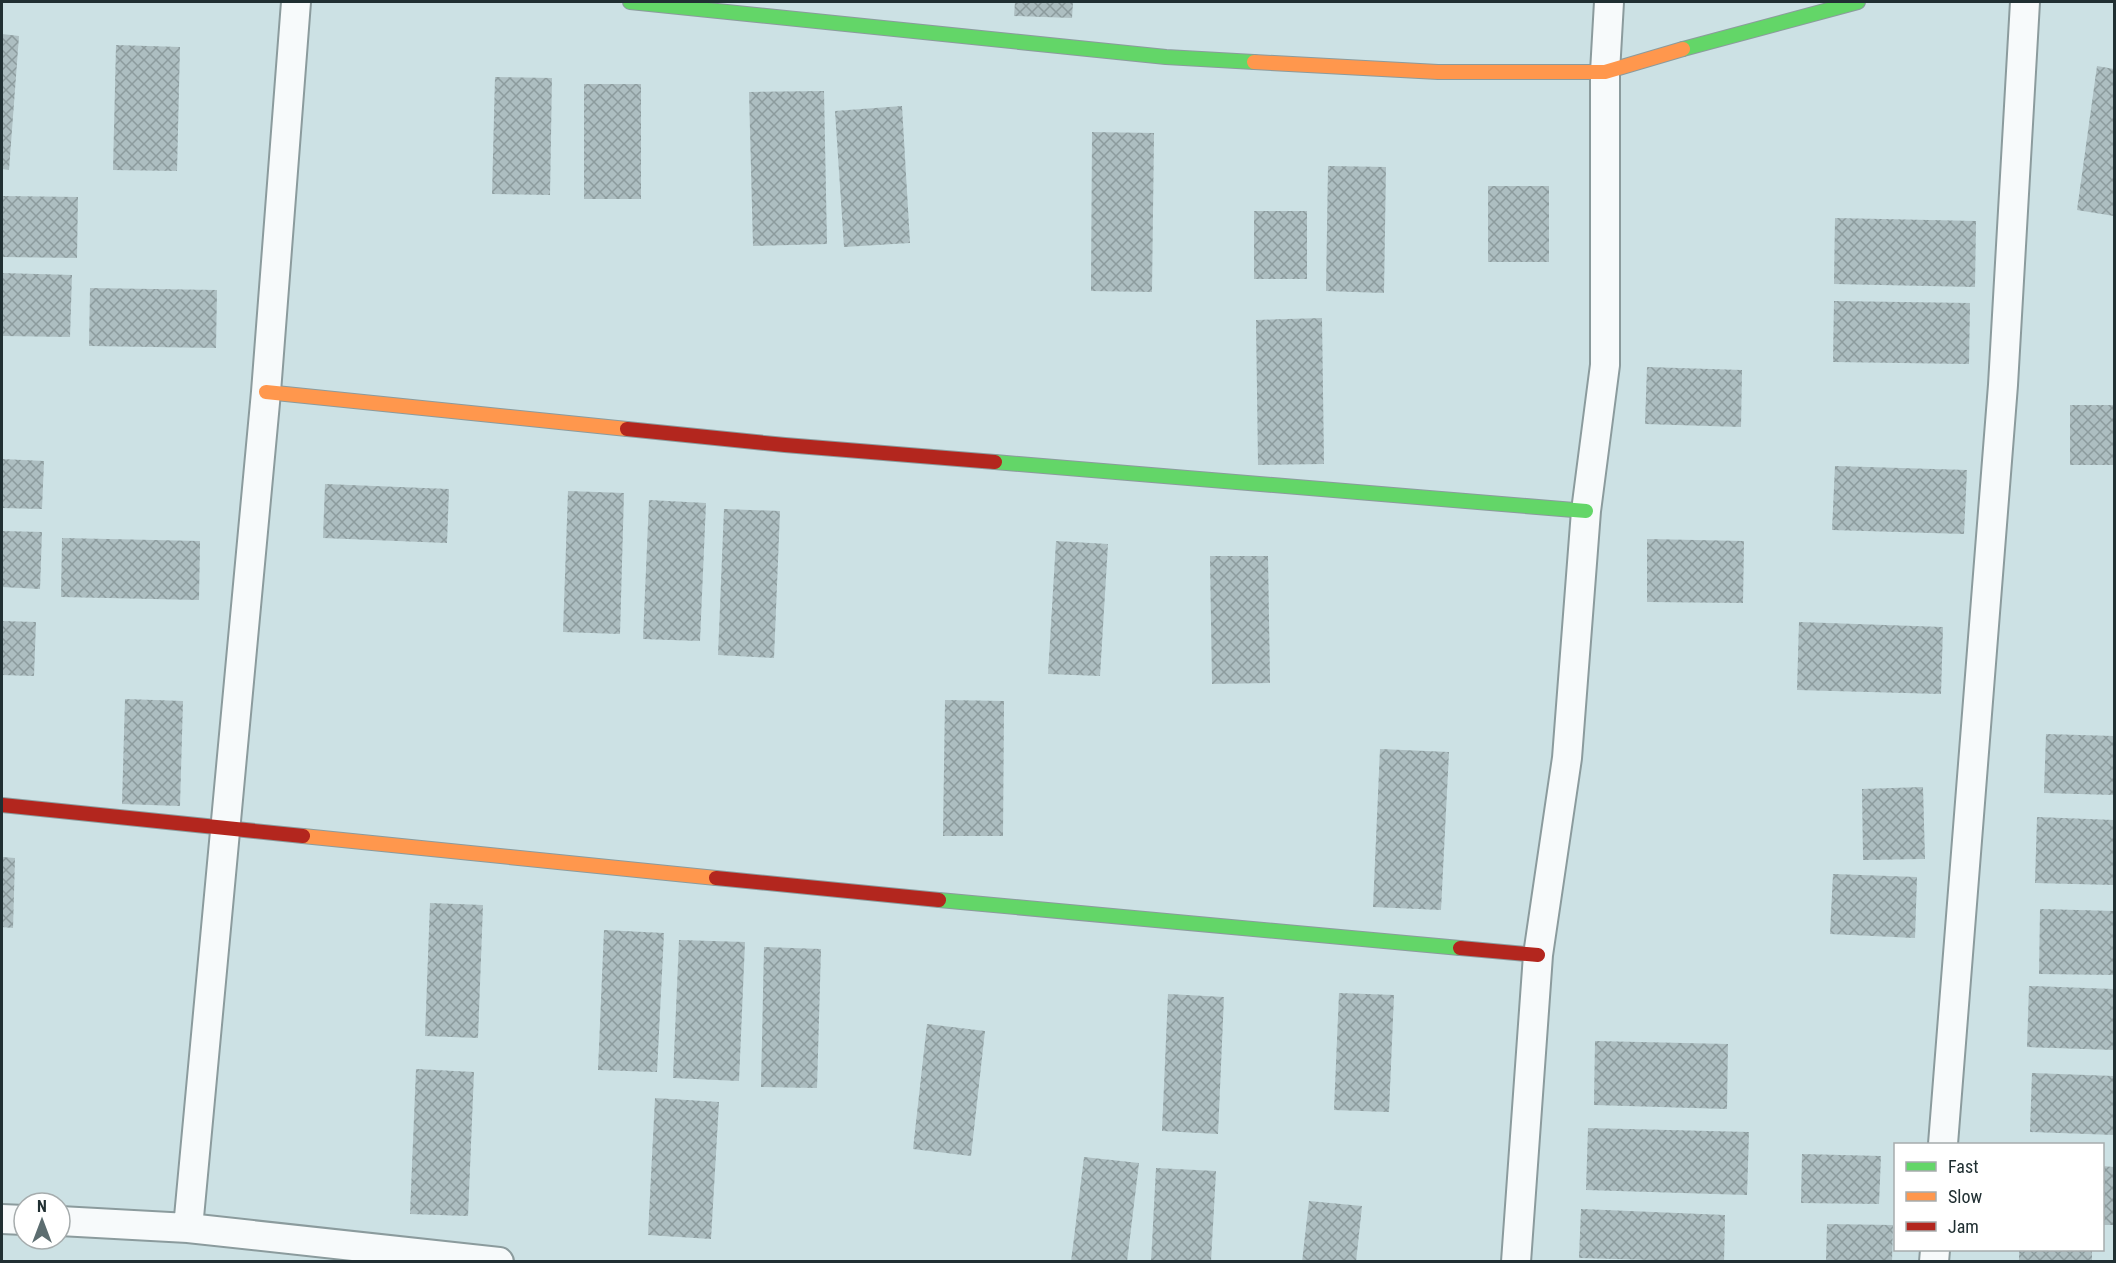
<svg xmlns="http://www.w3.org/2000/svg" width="2116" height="1263" font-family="'Roboto Condensed',sans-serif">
	<defs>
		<pattern id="building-cross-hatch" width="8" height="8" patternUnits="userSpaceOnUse" patternTransform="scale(1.5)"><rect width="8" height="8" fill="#adbec1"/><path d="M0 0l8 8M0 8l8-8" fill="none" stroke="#8c9b9d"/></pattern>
	</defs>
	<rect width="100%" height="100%" fill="#cce1e4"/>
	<!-- building -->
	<path fill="url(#building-cross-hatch)" d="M 1015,2 L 1073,2 L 1072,18 L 1014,16 Z
		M 2,34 L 19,36 L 9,170 L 2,169 Z
		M 116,45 L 180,47 L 177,171 L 113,170 Z
		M 2097,66 L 2114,69 L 2114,216 L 2077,210 Z
		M 495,77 L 552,78 L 550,195 L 492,194 Z
		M 584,84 L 641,84 L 641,199 L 584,199 Z
		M 824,91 L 827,244 L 753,246 L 749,92 Z
		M 902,106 L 910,243 L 844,247 L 835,111 Z
		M 1092,132 L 1154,133 L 1152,292 L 1091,291 Z
		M 1328,166 L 1386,167 L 1384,293 L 1326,291 Z
		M 1488,186 L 1549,186 L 1549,262 L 1488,262 Z
		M 2,196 L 78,197 L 77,258 L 2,257 Z
		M 1254,211 L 1307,211 L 1307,279 L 1254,279 Z
		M 1835,218 L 1976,221 L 1975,287 L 1834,284 Z
		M 2,273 L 72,275 L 70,337 L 2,336 Z
		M 90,288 L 217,290 L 216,348 L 89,346 Z
		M 1834,301 L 1970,303 L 1969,364 L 1833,362 Z
		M 1322,318 L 1324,464 L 1258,465 L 1256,320 Z
		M 1647,367 L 1742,370 L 1741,427 L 1645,424 Z
		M 2070,405 L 2114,405 L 2114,465 L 2070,465 Z
		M 2,459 L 44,461 L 42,509 L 2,508 Z
		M 1835,466 L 1967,470 L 1964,534 L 1832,530 Z
		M 325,484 L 449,489 L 447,543 L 323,538 Z
		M 568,491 L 624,493 L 620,634 L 563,632 Z
		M 649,500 L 706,503 L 700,641 L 643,639 Z
		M 724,509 L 780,511 L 774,658 L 718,655 Z
		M 2,531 L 42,532 L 40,589 L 2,587 Z
		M 62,538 L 200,541 L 199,600 L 61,597 Z
		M 1647,539 L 1744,541 L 1743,603 L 1647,602 Z
		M 1056,541 L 1108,544 L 1100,676 L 1048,674 Z
		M 1210,556 L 1268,556 L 1270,683 L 1212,684 Z
		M 2,621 L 36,622 L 34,676 L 2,675 Z
		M 1799,622 L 1943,627 L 1941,694 L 1797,690 Z
		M 125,699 L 183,701 L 180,806 L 122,804 Z
		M 945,700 L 1004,701 L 1003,836 L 943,836 Z
		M 2046,734 L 2114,736 L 2114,795 L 2044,793 Z
		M 1380,749 L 1449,752 L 1441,910 L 1373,907 Z
		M 1923,787 L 1925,859 L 1863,860 L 1862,789 Z
		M 2037,817 L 2114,820 L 2114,885 L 2035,883 Z
		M 2,857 L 15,858 L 13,928 L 2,927 Z
		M 1833,874 L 1917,877 L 1915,938 L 1830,934 Z
		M 430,903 L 483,905 L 478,1038 L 425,1036 Z
		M 2040,909 L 2114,911 L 2114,975 L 2039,974 Z
		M 604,930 L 664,933 L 657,1072 L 598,1070 Z
		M 679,940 L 745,942 L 739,1081 L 673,1078 Z
		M 764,947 L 821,949 L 817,1088 L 761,1087 Z
		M 2029,986 L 2114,989 L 2114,1050 L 2027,1047 Z
		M 1339,993 L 1394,995 L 1389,1112 L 1334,1110 Z
		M 1168,994 L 1224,997 L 1218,1134 L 1162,1131 Z
		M 927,1024 L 985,1031 L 971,1156 L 913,1149 Z
		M 1595,1041 L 1728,1044 L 1727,1109 L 1594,1105 Z
		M 416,1069 L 474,1072 L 468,1216 L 410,1214 Z
		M 2032,1073 L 2114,1076 L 2114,1135 L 2030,1132 Z
		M 655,1098 L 719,1102 L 711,1239 L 648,1235 Z
		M 1588,1128 L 1749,1132 L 1747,1195 L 1586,1190 Z
		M 1802,1154 L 1881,1156 L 1879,1204 L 1801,1203 Z
		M 1084,1157 L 1139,1163 L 1127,1262 L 1071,1262 Z
		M 2102,1166 L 2114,1167 L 2114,1225 L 2102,1225 Z
		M 1156,1168 L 1216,1171 L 1211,1262 L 1151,1262 Z
		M 1309,1201 L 1362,1206 L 1356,1262 L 1302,1262 Z
		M 1581,1209 L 1725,1215 L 1724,1262 L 1579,1258 Z
		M 1827,1224 L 1893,1225 L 1892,1262 L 1826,1262 Z
		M 2019,1250 L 2092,1250 L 2092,1262 L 2019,1262 Z"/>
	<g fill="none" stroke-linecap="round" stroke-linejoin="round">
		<defs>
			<path id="street" d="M 1943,1144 L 2003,385 L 2025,2
				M 2,1219 L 24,1220
				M 60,1221 L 188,1228 L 499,1262
				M 188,1228 L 266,392 L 296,2
				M 1516,1262 L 1538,955 L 1567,758 L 1586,511 L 1605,365 L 1605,72 L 1609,2
				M 1934,1262 L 1935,1250"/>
			<path id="fast" d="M 630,2 L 1166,57 L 1254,62
				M 1683,49 L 1858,2
				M 995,462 L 1586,511
				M 939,900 L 1460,948"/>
			<path id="slow" d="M 1254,62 L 1438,72 L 1605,72 L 1683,49
				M 266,392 L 627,429
				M 303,836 L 716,878"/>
			<path id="jam" d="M 627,429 L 785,445 L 995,462
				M 2,805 L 303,836
				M 716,878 L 939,900
				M 1460,948 L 1538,955"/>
		</defs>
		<!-- street casing -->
		<use href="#street" stroke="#8b9b9d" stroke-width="32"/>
		<!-- fast casing -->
		<use href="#fast" stroke="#8b9b9d" stroke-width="16"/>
		<!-- slow casing -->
		<use href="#slow" stroke="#8b9b9d" stroke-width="16"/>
		<!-- jam casing -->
		<use href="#jam" stroke="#8b9b9d" stroke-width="16"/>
		<!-- street -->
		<use href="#street" stroke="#f7fafb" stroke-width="28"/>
		<!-- fast -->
		<use href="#fast" stroke="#63d668" stroke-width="14"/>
		<!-- slow -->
		<use href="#slow" stroke="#ff974d" stroke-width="14"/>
		<!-- jam -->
		<use href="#jam" stroke="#b3261e" stroke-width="14"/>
	</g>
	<!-- border -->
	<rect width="2116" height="1263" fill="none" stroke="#202f32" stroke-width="6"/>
	<!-- legend -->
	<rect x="1894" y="1143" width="210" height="108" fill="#ffffff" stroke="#a6acad" stroke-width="1.5"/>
	<rect x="1906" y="1162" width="30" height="9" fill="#63d668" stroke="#a6acad" stroke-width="1.5"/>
	<text x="1948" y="1173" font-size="18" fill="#202f32">Fast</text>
	<rect x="1906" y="1192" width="30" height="9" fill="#ff974d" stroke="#a6acad" stroke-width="1.5"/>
	<text x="1948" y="1203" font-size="18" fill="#202f32">Slow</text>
	<rect x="1906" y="1222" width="30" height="9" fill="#b3261e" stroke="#a6acad" stroke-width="1.5"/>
	<text x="1948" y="1233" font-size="18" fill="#202f32">Jam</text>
	<!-- north arrow -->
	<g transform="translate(42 1221)"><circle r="28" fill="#ffffff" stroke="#a6acad" stroke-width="1.5"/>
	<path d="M0-4.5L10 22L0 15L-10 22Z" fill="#5c6d70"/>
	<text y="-9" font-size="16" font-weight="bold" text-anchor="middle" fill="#202f32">N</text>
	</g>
</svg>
